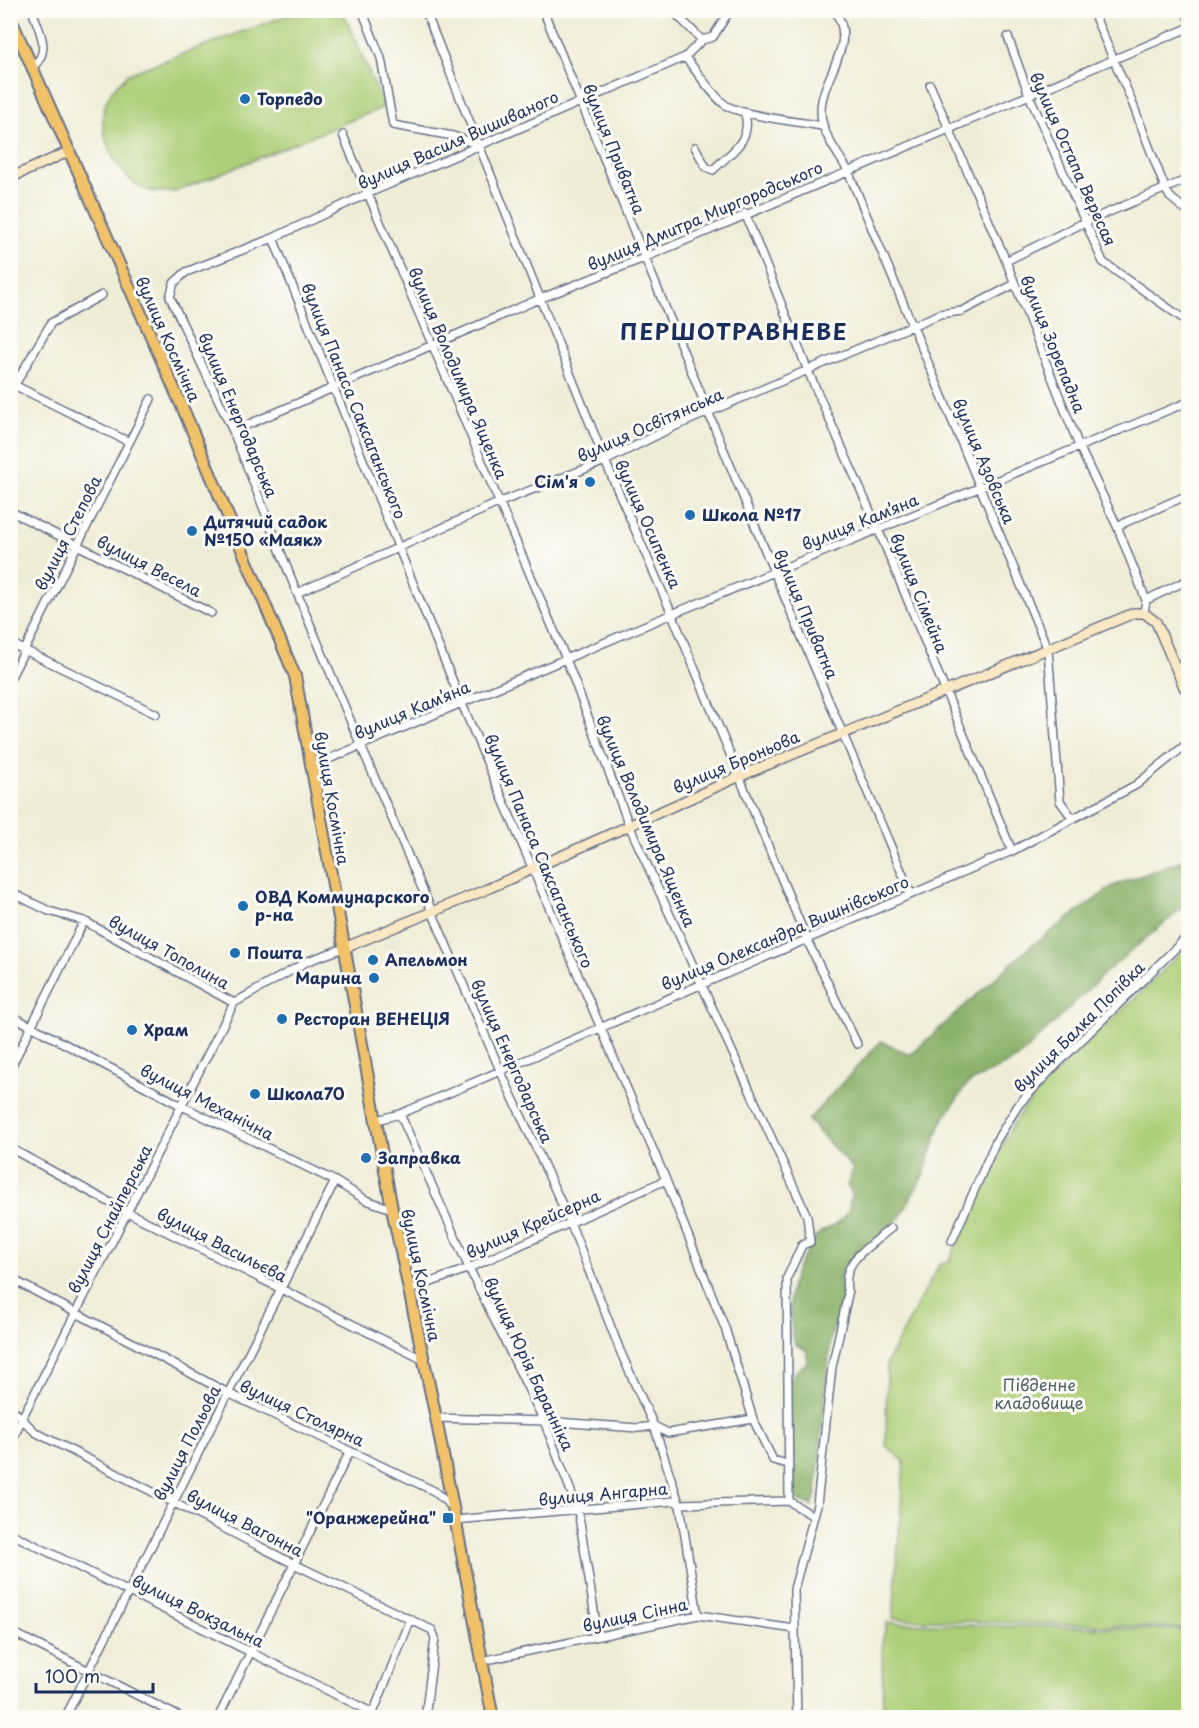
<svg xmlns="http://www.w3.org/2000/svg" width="1199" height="1728" font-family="'Playpen Sans',sans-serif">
	<rect width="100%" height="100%" fill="#fdfcf7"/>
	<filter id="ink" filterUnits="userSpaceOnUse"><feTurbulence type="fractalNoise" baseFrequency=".0167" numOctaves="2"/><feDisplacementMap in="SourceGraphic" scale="12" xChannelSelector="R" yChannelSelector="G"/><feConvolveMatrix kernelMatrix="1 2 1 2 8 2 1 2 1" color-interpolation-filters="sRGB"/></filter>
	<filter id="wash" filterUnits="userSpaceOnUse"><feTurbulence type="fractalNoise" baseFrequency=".008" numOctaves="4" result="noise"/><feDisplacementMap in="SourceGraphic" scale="24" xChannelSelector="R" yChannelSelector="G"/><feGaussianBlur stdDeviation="1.35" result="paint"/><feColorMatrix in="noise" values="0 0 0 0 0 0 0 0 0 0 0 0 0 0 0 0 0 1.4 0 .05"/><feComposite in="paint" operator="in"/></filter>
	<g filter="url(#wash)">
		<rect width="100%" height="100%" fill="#f0edd7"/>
		<!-- green -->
		<path fill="#acce76" stroke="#647e6a" stroke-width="1.5" d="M 301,10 L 343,11 L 384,107 L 175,192 C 166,192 155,193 147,190 C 114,177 89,122 112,91 C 116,85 123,80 128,74 Z
			M 1188,944 L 1188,1628 L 893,1619 L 904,1461 L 886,1446 L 887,1362 L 939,1265 L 949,1262 C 961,1233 973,1206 987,1178 C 1000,1153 1008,1128 1026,1106 C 1075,1047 1138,1001 1188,944 Z
			M 887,1623 L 1188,1630 L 1188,1717 L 883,1717 L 882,1642 Z"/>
		<!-- forest -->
		<path fill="#89b167" stroke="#527062" stroke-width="1.5" d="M 1188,858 L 1188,897 L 1181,909 L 1107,971 L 1018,1058 L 967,1084 L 941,1123 L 924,1174 L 900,1217 L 848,1261 L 840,1276 L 844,1299 L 831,1337 L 816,1494 L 812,1506 L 797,1499 L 791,1462 L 790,1377 L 807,1362 L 807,1351 L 795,1344 C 786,1305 786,1278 811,1246 C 813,1243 813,1240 815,1237 C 823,1228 842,1225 848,1211 C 850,1206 850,1199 852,1193 L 847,1186 L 853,1169 L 808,1120 L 881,1041 L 910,1055 L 1032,945 L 1113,886 Z"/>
	</g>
	<g filter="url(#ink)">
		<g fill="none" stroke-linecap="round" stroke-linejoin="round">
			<defs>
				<path id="street" d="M 32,10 C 39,31 52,50 33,67
					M 362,10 L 381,58 L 393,125 L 453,136 L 479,145
					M 425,10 L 605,461 L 672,614 L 807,940 L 857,1044
					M 543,10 L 774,572 L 911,894
					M 672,10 L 702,40
					M 834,10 C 860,44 820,77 821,112 C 821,133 838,153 848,171 L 1048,650 L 1060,801 L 1073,819
					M 1092,10 L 1130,97 L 1165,188 L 1170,197 L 1188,212
					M 1186,10 L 1188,17
					M 1008,37 L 1029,95 L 1103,262 L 1188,322
					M 685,57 L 702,40 L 713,37 L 730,10
					M 930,85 L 1006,261 L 1079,446 L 1117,526 L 1146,600 L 1144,613
					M 343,135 L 566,659 L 629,825 L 807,1216 L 810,1242 L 802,1245 L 787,1278 L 789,1501 L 813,1516
					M 695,147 L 706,167 L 713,170 C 731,152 752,141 745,114
					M 745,213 L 808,371 L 878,529 L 1012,851
					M 273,238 L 462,704 L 666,1180 L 725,1328 L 753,1419 L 773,1460 L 787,1464
					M 1006,261 L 1085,222 L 1188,179
					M 10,383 L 129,442
					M 10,393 L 51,323 L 102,295
					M 233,431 L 539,299 L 644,258 L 1188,28
					M 10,511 L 211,613
					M 1117,526 L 1188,495
					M 297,593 L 498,503 L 605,461 L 671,428 L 940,314 L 962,311 L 1015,284
					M 1146,600 L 1188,580
					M 10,643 L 156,714
					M 10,679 L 151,399
					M 310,767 L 672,614 L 1188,402
					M 10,892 L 49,911 L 84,921 L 234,1003 L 308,961 L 344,948
					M 10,1015 L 182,1106 L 335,1181 L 366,1200 L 392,1209
					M 10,1069 L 84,921
					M 400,1114 L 469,1268 L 544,1421 L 578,1510 L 598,1636
					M 377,1120 L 400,1114 L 1012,851 L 1136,785 L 1188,743
					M 10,1148 L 129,1213 L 424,1360
					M 952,1241 L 996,1141 L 1019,1104 L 1049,1072 L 1188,936
					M 10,1278 L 228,1393 L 434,1491 L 452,1507
					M 410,1290 L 469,1268 L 666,1180
					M 10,1407 L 35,1432 L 294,1564 L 432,1630 L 435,1638 L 425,1718
					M 436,1418 L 544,1421 L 638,1428 L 654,1426 L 668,1433 L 753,1419
					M 10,1447 L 22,1418 L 234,1003
					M 454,1520 L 675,1501 L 679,1504 L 789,1501
					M 10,1533 L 373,1713
					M 698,1615 L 680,1506 L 654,1426 L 621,1353 L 570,1222 L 500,1070 L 361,746 L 297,593 L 233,431 L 170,297 L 174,283 L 186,272 L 273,238 L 369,193 L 685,57 C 696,70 714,98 727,106 C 745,116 800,122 822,126
					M 10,1631 L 182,1718
					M 482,1661 L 698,1615 L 795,1629
					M 65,1718 L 335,1181
					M 218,1718 L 350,1451
					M 371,1718 L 411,1619
					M 797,1718 L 794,1589 L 817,1505 L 832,1367 L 848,1294 C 839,1261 869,1247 891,1228"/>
				<path id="secondary" d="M 10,178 L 70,151
					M 344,948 L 485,890 L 738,777 L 1134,613 L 1144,613 L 1156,622 L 1184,687 L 1188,692"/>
				<path id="primary" d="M 10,17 L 184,411 L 295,676 L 392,1209 L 436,1418 L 493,1718"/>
			</defs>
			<!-- street casing -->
			<use href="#street" stroke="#667288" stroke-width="10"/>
			<!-- secondary casing -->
			<use href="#secondary" stroke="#667288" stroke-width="12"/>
			<!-- primary casing -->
			<use href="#primary" stroke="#667288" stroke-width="14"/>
			<!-- street -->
			<use href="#street" stroke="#fff" stroke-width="7"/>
			<!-- secondary -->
			<use href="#secondary" stroke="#fae7c3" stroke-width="9"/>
			<!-- primary -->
			<use href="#primary" stroke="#f2c26a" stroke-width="10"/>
		</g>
	</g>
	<!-- markers -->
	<g fill="#1f6fb2" stroke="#fdfcf7" stroke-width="2">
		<circle cx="245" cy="99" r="6"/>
		<circle cx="590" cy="482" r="6"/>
		<circle cx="690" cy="515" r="6"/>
		<circle cx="192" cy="531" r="6"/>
		<circle cx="243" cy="906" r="6"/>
		<circle cx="235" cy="953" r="6"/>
		<circle cx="373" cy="960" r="6"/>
		<circle cx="374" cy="978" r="6"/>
		<circle cx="282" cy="1019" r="6"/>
		<circle cx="132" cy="1030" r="6"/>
		<circle cx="255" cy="1094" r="6"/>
		<circle cx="366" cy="1158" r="6"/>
		<rect x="442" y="1512" width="12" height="12" rx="3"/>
	</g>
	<g text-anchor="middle" stroke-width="6" stroke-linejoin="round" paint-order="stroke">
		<!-- poi labels -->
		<g font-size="16" font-weight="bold" fill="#1b2f5e" stroke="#fdfcf7" text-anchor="start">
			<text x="257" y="105">Торпедо</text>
			<text x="578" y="488" text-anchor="end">Сім'я</text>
			<text x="702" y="521">Школа №17</text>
			<text x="204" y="528">Дитячий садок<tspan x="204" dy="18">№150 «Маяк»</tspan></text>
			<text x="255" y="903">ОВД Коммунарского<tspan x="255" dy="18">р-на</tspan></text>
			<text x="247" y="959">Пошта</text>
			<text x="385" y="966">Апельмон</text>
			<text x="362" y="984" text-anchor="end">Марина</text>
			<text x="294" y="1025">Ресторан ВЕНЕЦІЯ</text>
			<text x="144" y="1036">Храм</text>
			<text x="267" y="1100">Школа70</text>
			<text x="378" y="1164">Заправка</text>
			<text x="436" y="1524" text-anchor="end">"Оранжерейна"</text>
		</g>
		<!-- street labels -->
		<g font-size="16" fill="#1b2f5e" stroke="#fdfcf7">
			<text transform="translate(458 140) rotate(-24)" y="6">вулиця Василя Вишиваного</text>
			<text transform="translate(614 149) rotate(68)" y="6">вулиця Приватна</text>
			<text transform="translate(1073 159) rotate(66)" y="6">вулиця Остапа Вересая</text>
			<text transform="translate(705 216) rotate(-23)" y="6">вулиця Дмитра Миргородського</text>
			<text transform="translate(168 339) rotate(66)" y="6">вулиця Космічна</text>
			<text transform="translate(1053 344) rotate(68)" y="6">вулиця Зорепадна</text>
			<text transform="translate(458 373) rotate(67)" y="6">вулиця Володимира Ященка</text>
			<text transform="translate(354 401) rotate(68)" y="6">вулиця Панаса Саксаганського</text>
			<text transform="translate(238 415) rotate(67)" y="6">вулиця Енергодарська</text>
			<text transform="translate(650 425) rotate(-24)" y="6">вулиця Освітянська</text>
			<text transform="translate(984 461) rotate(67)" y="6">вулиця Азовська</text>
			<text transform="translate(860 522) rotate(-22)" y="6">вулиця Кам’яна</text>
			<text transform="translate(648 524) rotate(66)" y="6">вулиця Осипенка</text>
			<text transform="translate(68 533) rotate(-63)" y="6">вулиця Степова</text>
			<text transform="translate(149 566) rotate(27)" y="6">вулиця Весела</text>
			<text transform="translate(919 593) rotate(68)" y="6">вулиця Сімейна</text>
			<text transform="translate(806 614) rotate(67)" y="6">вулиця Приватна</text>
			<text transform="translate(412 710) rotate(-23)" y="6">вулиця Кам’яна</text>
			<text transform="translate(736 762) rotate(-23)" y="6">вулиця Броньова</text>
			<text transform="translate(332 798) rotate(80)" y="6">вулиця Космічна</text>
			<text transform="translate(646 821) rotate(67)" y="6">вулиця Володимира Ященка</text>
			<text transform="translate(539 851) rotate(67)" y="6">вулиця Панаса Саксаганського</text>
			<text transform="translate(785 933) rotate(-23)" y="6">вулиця Олександра Вишнівського</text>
			<text transform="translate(169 952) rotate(29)" y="6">вулиця Тополина</text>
			<text transform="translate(1079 1027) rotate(-45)" y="6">вулиця Балка Попівка</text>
			<text transform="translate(512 1061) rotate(66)" y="6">вулиця Енергодарська</text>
			<text transform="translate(207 1102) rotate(27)" y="6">вулиця Механічна</text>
			<text transform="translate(110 1219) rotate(-63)" y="6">вулиця Снайперська</text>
			<text transform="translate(533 1224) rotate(-24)" y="6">вулиця Крейсерна</text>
			<text transform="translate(222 1245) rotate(27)" y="6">вулиця Васильєва</text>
			<text transform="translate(421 1275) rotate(78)" y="6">вулиця Космічна</text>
			<text transform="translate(529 1364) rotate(65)" y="6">вулиця Юрія Баранніка</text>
			<text transform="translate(302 1413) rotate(25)" y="6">вулиця Столярна</text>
			<text transform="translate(187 1443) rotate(-63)" y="6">вулиця Польова</text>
			<text transform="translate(603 1494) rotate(-5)" y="6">вулиця Ангарна</text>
			<text transform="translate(245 1523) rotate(27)" y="6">вулиця Вагонна</text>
			<text transform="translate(198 1611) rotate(26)" y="6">вулиця Вокзальна</text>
			<text transform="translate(635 1615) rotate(-12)" y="6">вулиця Сінна</text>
		</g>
		<!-- park labels -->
		<g font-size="16" fill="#465f65" stroke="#fdfcf7">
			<text x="1039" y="1391">Південне<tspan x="1039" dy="18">кладовище</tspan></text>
		</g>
		<!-- district labels -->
		<g font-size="22" font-weight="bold" letter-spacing="1.5" fill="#1b2f5e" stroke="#fdfcf7">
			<text x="734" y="340">ПЕРШОТРАВНЕВЕ</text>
		</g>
	</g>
	<!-- margin -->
	<rect width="1199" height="1728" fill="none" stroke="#fdfcf7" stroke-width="36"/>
	<!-- scale -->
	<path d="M36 1683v9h117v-9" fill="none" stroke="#1b2f5e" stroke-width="3"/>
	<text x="45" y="1683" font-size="18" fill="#1b2f5e" stroke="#fdfcf7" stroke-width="4.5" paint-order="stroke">100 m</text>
</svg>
